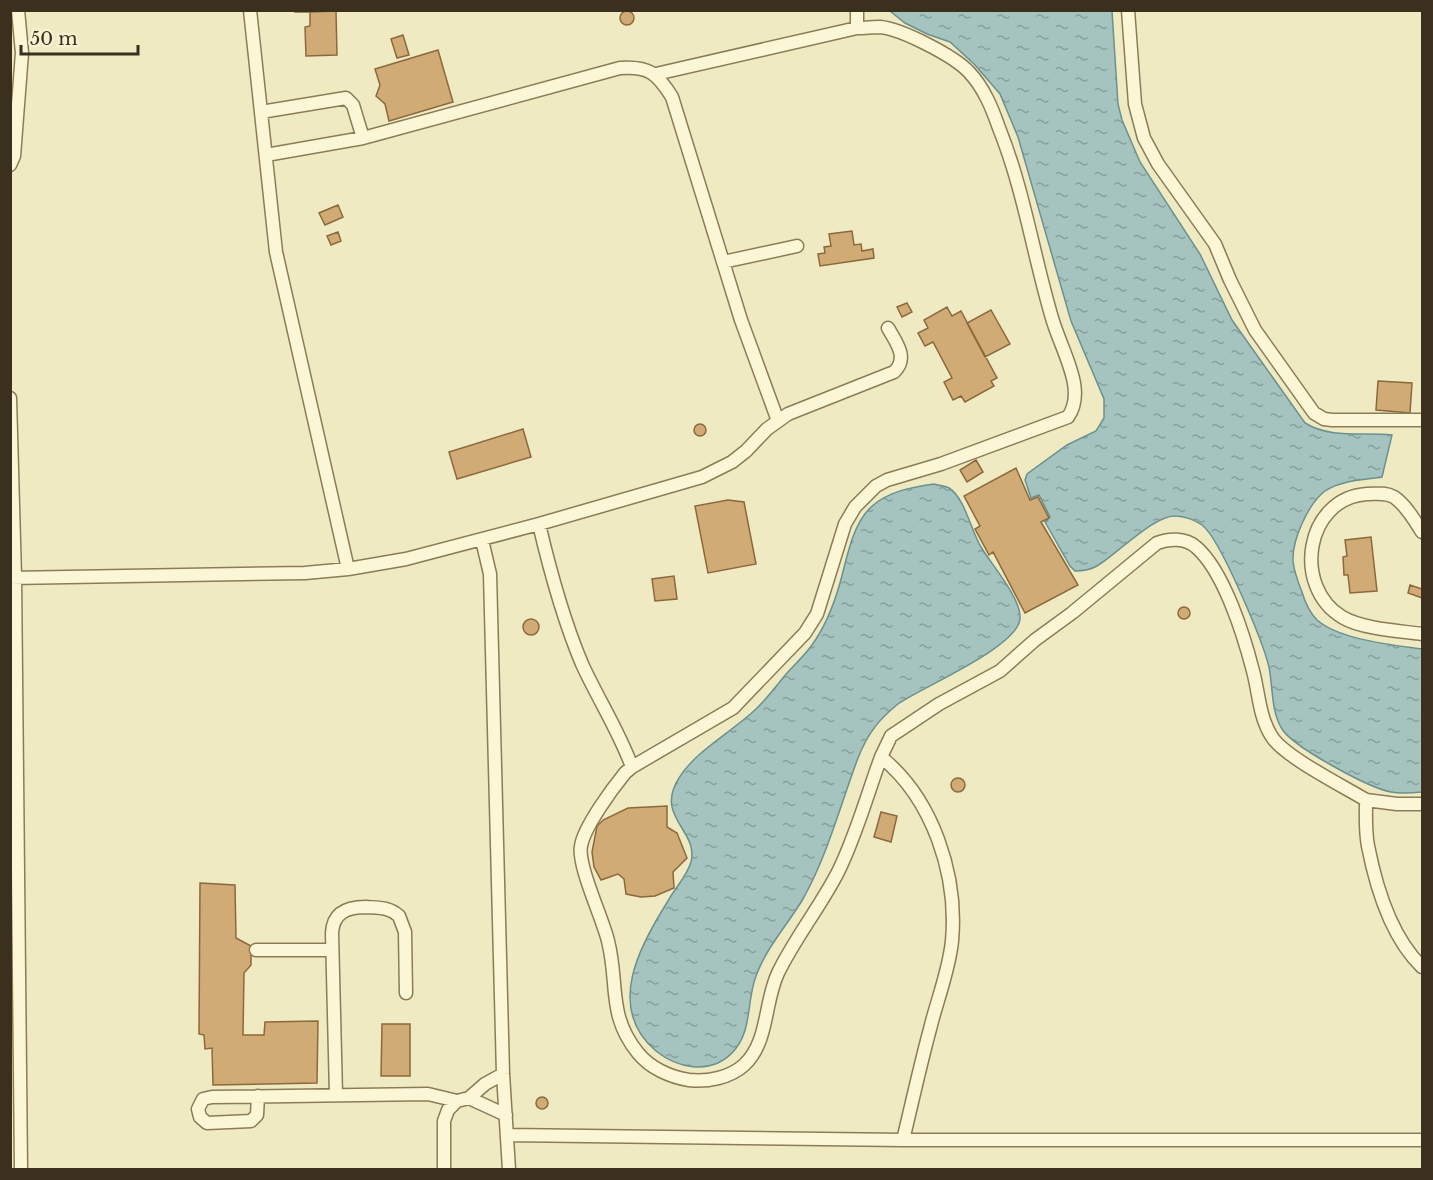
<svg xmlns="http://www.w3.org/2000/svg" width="1433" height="1180" font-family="'Libre Baskerville',serif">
	<defs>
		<pattern id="water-ripples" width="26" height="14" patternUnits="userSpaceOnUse" patternTransform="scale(1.5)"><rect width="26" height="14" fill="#a5c3bf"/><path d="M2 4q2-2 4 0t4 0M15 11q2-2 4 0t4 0" fill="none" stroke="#879f9b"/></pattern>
	</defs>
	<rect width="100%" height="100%" fill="#f0eac2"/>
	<!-- water -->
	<path fill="url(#water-ripples)" stroke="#6b918e" stroke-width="1.5" d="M 890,11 L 1112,11 L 1118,104 L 1122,120 L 1140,162 L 1200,254 L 1232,320 L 1305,423 C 1331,439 1363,432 1392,435 L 1382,477 C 1364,480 1341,480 1325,491 C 1308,504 1292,540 1293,561 C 1294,571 1298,582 1302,592 C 1305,602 1309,612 1317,620 C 1340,640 1393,645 1422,649 L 1422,792 C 1412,793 1401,794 1391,792 C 1369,788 1293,747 1282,729 C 1271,712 1273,687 1269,667 C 1263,642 1220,538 1202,525 C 1195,520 1184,516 1176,516 C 1155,514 1116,555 1097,566 C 1090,570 1082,571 1075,571 L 1070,566 L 1045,522 L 1050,517 L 1039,495 L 1031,498 L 1025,480 L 1027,474 L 1067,445 L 1096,431 L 1104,418 L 1104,399 L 1071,321 L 1018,137 L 1000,94 L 975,65 L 950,42 L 927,34 L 905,23 Z
		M 934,484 C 936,485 947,486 949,488 C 965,498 971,531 981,547 C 991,564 1022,599 1020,619 C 1017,648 920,688 898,704 C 878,720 867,735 858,758 C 840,806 828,854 803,899 C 788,924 766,948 756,976 C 746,1002 753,1033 731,1054 C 709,1075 677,1068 656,1051 C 605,1008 640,945 668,901 C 675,888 687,876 691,862 C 699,830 654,817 679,778 C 695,751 735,730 757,708 C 768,697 777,685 787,673 C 795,664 805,655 812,645 C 825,627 834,604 840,583 C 847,558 852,525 871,507 C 888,491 913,487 934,484 Z"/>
	<!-- building -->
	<path fill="#d0ab76" stroke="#8c693c" stroke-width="1.5" d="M 295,10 L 336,10 L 336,11 L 295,12 Z
		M620 18a7 7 0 1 1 14 0a7 7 0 1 1-14 0Z
		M 336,11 L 337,55 L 306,56 L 305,27 L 310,26 L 310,12 Z
		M 403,35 L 409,55 L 397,58 L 391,39 Z
		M 438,50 L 453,102 L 389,121 L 385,104 L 376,96 L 380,85 L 375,69 Z
		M 338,205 L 343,217 L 325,225 L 319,213 Z
		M 852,231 L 854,245 L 861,244 L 862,251 L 873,249 L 874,258 L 820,266 L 818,254 L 825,253 L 824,247 L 831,246 L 829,234 Z
		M 338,232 L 341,241 L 331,245 L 327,236 Z
		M 907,303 L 912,312 L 902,317 L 897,307 Z
		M 947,307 L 952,316 L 961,311 L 997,378 L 991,381 L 994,386 L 965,402 L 961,396 L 953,400 L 944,382 L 952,378 L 933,342 L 925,346 L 918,333 L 928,328 L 924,320 Z
		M 991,310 L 1010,344 L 985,357 L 967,323 Z
		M 1378,381 L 1412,383 L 1410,413 L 1376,410 Z
		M694 430a6 6 0 1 1 12 0a6 6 0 1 1-12 0Z
		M 523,429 L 531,457 L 457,479 L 449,452 Z
		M 976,460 L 983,472 L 967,482 L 960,470 Z
		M 1016,468 L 1030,500 L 1038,497 L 1049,518 L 1041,522 L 1078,585 L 1025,613 L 993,552 L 989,555 L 975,529 L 980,526 L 964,496 Z
		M 728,500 L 744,502 L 756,564 L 708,573 L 695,506 Z
		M 1371,537 L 1377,591 L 1350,593 L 1348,575 L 1344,575 L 1343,557 L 1347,556 L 1345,540 Z
		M 674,576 L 677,599 L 655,601 L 652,579 Z
		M 1410,585 L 1422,589 L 1422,598 L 1408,593 Z
		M1178 613a6 6 0 1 1 12 0a6 6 0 1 1-12 0Z
		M523 627a8 8 0 1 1 16 0a8 8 0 1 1-16 0Z
		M951 785a7 7 0 1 1 14 0a7 7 0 1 1-14 0Z
		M 667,806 L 667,827 L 677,833 L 687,858 L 673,872 L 674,888 L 655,896 L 641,897 L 626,894 L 624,879 L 618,874 L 601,880 L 594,867 L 592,852 L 597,826 L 603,820 L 628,808 Z
		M 881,812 L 897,816 L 891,842 L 874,837 Z
		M 200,883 L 235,885 L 236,938 L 251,946 L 251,965 L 244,973 L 243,1035 L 264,1035 L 265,1022 L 318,1021 L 317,1083 L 213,1085 L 212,1048 L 205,1049 L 204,1035 L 199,1034 Z
		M 382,1024 L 410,1024 L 410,1076 L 381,1076 Z
		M536 1103a6 6 0 1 1 12 0a6 6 0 1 1-12 0Z"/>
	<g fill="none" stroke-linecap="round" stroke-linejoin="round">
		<defs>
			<path id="street" d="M 250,10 L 276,252 L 348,569
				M 1128,10 L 1135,104 L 1144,138 L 1158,164 L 1215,244 L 1230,280 L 1255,330 L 1314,413 L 1324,419 L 1332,420 L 1422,420
				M 857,28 L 857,10
				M 656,74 L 857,28 C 865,28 873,27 880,27 C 902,29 954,56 969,72 C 984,88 992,108 999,128 C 1024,190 1033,254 1052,318 C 1058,339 1070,361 1074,383 C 1076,395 1075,407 1068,417 L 941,464 L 887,480 L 876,486 L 855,507 L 845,524 L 817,614 L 805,633 L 733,708 L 632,767 L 625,773 C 612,789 584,827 581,846 C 577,865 603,919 608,941 C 619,984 607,1015 638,1053 C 650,1068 670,1077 689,1080 C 707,1082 730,1078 744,1065 C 769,1042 764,1002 778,973 C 795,938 820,907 838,872 C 856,836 867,795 881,757
				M 261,112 L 346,98 L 353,105 L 363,138
				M 266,155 L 363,138 L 620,68 C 649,66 657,73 672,97 L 741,320 L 778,421
				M 10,165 L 14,156 L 22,53 L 18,10
				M 723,262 L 797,246
				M 10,398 L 15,577 L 21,1170
				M 539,524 C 550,571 563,619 582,664 C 598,699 619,731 632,767
				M 1422,532 C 1415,521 1406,505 1394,497 C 1385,492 1376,494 1367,494 C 1305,498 1292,587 1342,617 C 1362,629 1400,631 1422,634
				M 482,540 L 490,574 L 503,1074 L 509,1170
				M 10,578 L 305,573 L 348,569 L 406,559 L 539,524 L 702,477 L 732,462 L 746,451 L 767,429 L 788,414 L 894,372 C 909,358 896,342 888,328
				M 1422,804 L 1397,804 L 1366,800 C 1366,815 1365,831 1368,846 C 1376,887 1391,937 1422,967
				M 256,950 L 332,950
				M 336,1095 L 332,933 C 333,912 348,907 366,907 C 379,908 389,907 399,916 L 405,932 L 406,993
				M 258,1096 L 257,1115 L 251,1121 L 207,1123 L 200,1117 L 198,1109 L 203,1099 L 212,1097 L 428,1094 L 457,1101
				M 469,1098 L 506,1115
				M 507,1135 L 903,1140 L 1422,1140
				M 903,1140 C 912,1103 920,1066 930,1029 C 937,1000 949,971 952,941 C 958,875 933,799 881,757 L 891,736 L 939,704 L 1000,671 L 1035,640 L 1072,613 L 1157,543 C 1169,538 1186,538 1196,547 C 1224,571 1244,636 1253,671 C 1259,693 1259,717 1272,737 C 1285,757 1343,786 1366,800
				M 444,1170 L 444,1121 L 448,1110 L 457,1101 L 469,1098 L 485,1084 L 503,1074"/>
		</defs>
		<!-- street casing -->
		<use href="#street" stroke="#8b7c58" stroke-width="15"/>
		<!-- street -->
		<use href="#street" stroke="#fbf6d6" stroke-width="12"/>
	</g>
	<!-- border -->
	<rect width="1433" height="1180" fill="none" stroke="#3a301d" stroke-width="24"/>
	<!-- scale -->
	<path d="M21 45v9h117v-9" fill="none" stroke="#3a301d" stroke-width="3"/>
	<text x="30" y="45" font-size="18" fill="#3a301d" stroke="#f7f3d2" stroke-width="4.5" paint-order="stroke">50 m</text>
</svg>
